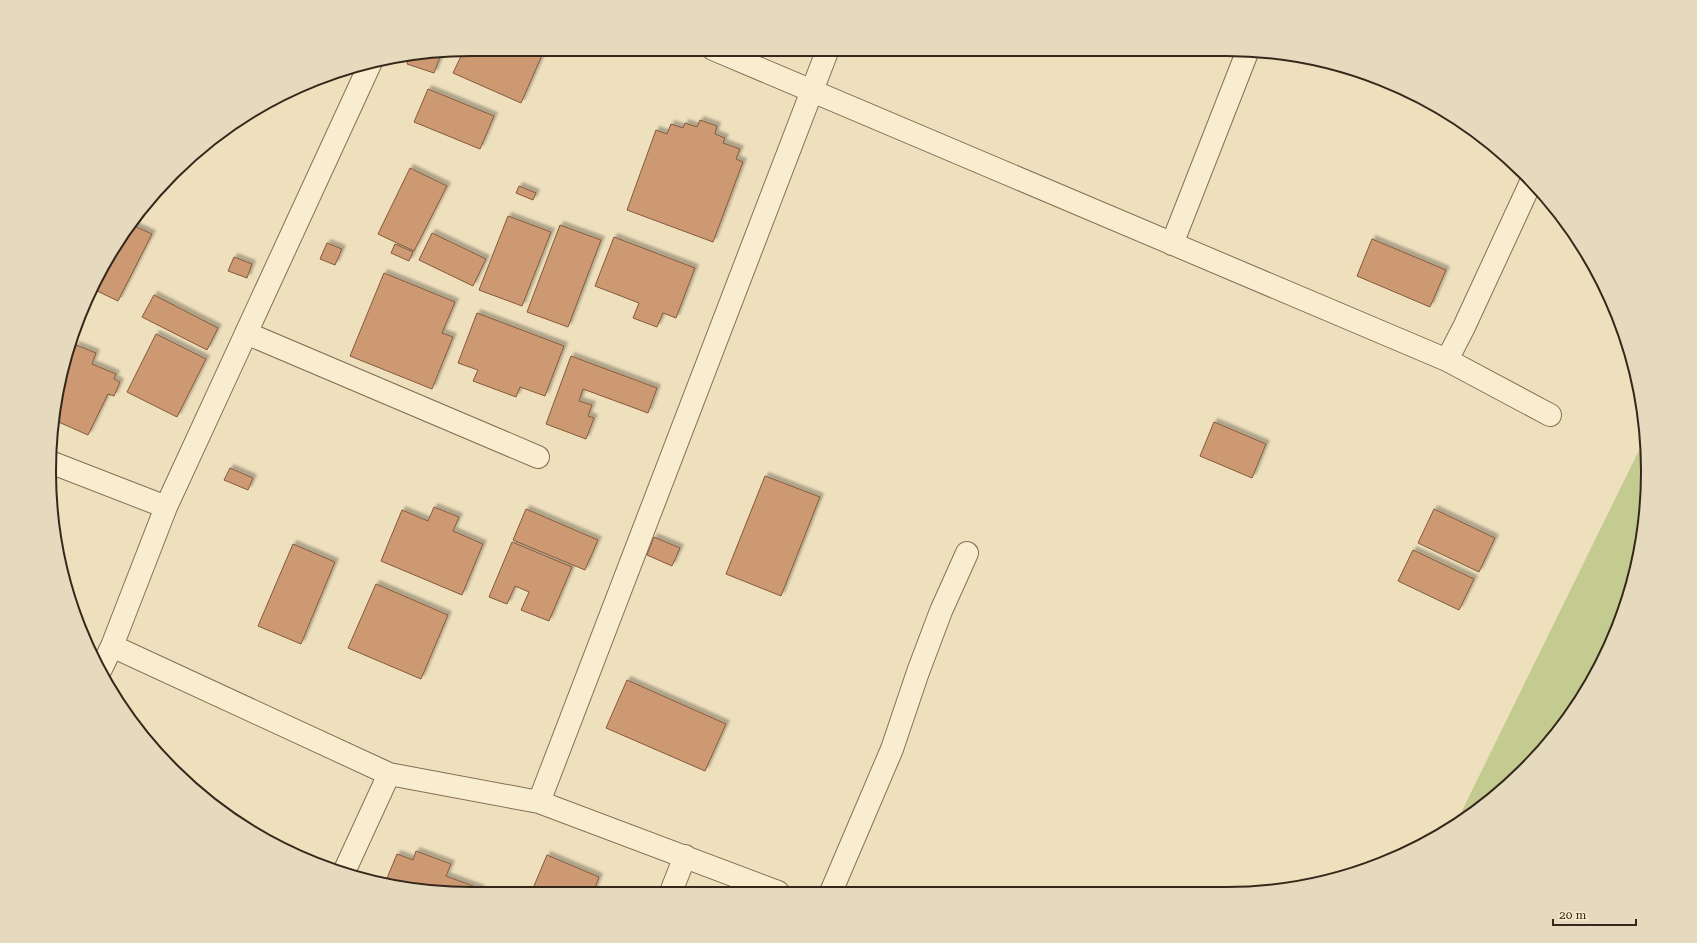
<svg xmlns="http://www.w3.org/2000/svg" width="1697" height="943" font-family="'Roboto Serif',serif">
	<defs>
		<filter id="shadow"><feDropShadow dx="3.5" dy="-3.5" stdDeviation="1" flood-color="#0004"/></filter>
	</defs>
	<rect width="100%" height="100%" fill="#eee0bd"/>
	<!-- green -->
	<path fill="#c4cb91" d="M 1646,436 L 1647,444 L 1644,526 L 1626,607 L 1592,683 L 1524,770 L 1455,825 Z"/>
	<!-- building -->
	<path fill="#cc9972" stroke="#85593c" filter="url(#shadow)" d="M 472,49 L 533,49 L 543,53 L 521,103 L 453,73 L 464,50 Z
		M 442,52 L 434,73 L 407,64 L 410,55 Z
		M 428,89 L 494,116 L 480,149 L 414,122 Z
		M 700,120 L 717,126 L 715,134 L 725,138 L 723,143 L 740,149 L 736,159 L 743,162 L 713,242 L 627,210 L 656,130 L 667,134 L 671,124 L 683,128 L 685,123 L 697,127 Z
		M 410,168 L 447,186 L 414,251 L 378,234 Z
		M 519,186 L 536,193 L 533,200 L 516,193 Z
		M 508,216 L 551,232 L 522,306 L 479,290 Z
		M 130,224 L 152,234 L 118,301 L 93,289 L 120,237 Z
		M 560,225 L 601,240 L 568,327 L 527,312 Z
		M 432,233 L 486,259 L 473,286 L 419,260 Z
		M 614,237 L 695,268 L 676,318 L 663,313 L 657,327 L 633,318 L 639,303 L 595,286 Z
		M 1372,239 L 1446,270 L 1430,307 L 1357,276 Z
		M 327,243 L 342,249 L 335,265 L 320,259 Z
		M 395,244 L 413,252 L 409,261 L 391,253 Z
		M 234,257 L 252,264 L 247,278 L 228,271 Z
		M 384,273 L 455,302 L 442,333 L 453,337 L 432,389 L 350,356 Z
		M 154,295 L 218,328 L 207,350 L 142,317 Z
		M 477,313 L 564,346 L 545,396 L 520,387 L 516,397 L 473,381 L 478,370 L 458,363 Z
		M 156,334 L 206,359 L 177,417 L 127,392 Z
		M 76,345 L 96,353 L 92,364 L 116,374 L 114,379 L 120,382 L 114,396 L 108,394 L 88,435 L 54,420 L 63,362 L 69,346 L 75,349 Z
		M 571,356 L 657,388 L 648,413 L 583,389 L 579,401 L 592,405 L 588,416 L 594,418 L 586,439 L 546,424 Z
		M 1214,422 L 1266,444 L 1252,478 L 1200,456 Z
		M 230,468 L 253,478 L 248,490 L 224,480 Z
		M 765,476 L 820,497 L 781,596 L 726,574 Z
		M 434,507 L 459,517 L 453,531 L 483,544 L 462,595 L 381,561 L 402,510 L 428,521 Z
		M 526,509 L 598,540 L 585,570 L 513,540 Z
		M 1434,509 L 1495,538 L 1479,572 L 1418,543 Z
		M 654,537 L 680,548 L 672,566 L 647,555 Z
		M 512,542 L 572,567 L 549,621 L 521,610 L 529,592 L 515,586 L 507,604 L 489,597 Z
		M 293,544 L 335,562 L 301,644 L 258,626 Z
		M 1413,550 L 1474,579 L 1459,610 L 1398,581 Z
		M 376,584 L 448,615 L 421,679 L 348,648 Z
		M 627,680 L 726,724 L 705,771 L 606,728 Z
		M 416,851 L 451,864 L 446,876 L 481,889 L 479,893 L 444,893 L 385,883 L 397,854 L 413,860 Z
		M 547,855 L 599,877 L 593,893 L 531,893 Z"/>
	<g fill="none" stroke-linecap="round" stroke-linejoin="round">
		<defs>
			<path id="minor" d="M 713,49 L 1447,360 L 1550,415
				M 1172,244 L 1248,50
				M 246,333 L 538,457
				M 1447,360 L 1464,327 L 1531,182
				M 50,462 L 166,507
				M 112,646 L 389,774 L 539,802 L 778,892
				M 101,669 L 112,646 L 166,507 L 371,62
				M 539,802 L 828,49
				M 344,872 L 389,774
				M 671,892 L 685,856
				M 831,892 L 892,749 L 918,672 L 941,611 L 967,553"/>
		</defs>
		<!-- minor casing -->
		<use href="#minor" stroke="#857056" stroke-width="24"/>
		<!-- minor -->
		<use href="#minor" stroke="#f9edd0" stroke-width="22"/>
	</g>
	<!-- crop -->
	<path d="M0 0H1697V943H0ZM471 56H1226A415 415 0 0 1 1641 471V472A415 415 0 0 1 1226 887H471A415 415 0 0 1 56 472V471A415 415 0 0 1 471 56Z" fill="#e6dabe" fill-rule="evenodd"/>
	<path fill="none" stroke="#35281b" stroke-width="2" d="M471 56H1226A415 415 0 0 1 1641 471V472A415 415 0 0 1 1226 887H471A415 415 0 0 1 56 472V471A415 415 0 0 1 471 56Z"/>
	<!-- scale -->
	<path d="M1553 919v6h83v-6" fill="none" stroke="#35281b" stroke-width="2"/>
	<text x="1559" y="919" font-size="12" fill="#35281b" stroke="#f5eacc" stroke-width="3" paint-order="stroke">20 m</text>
</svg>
